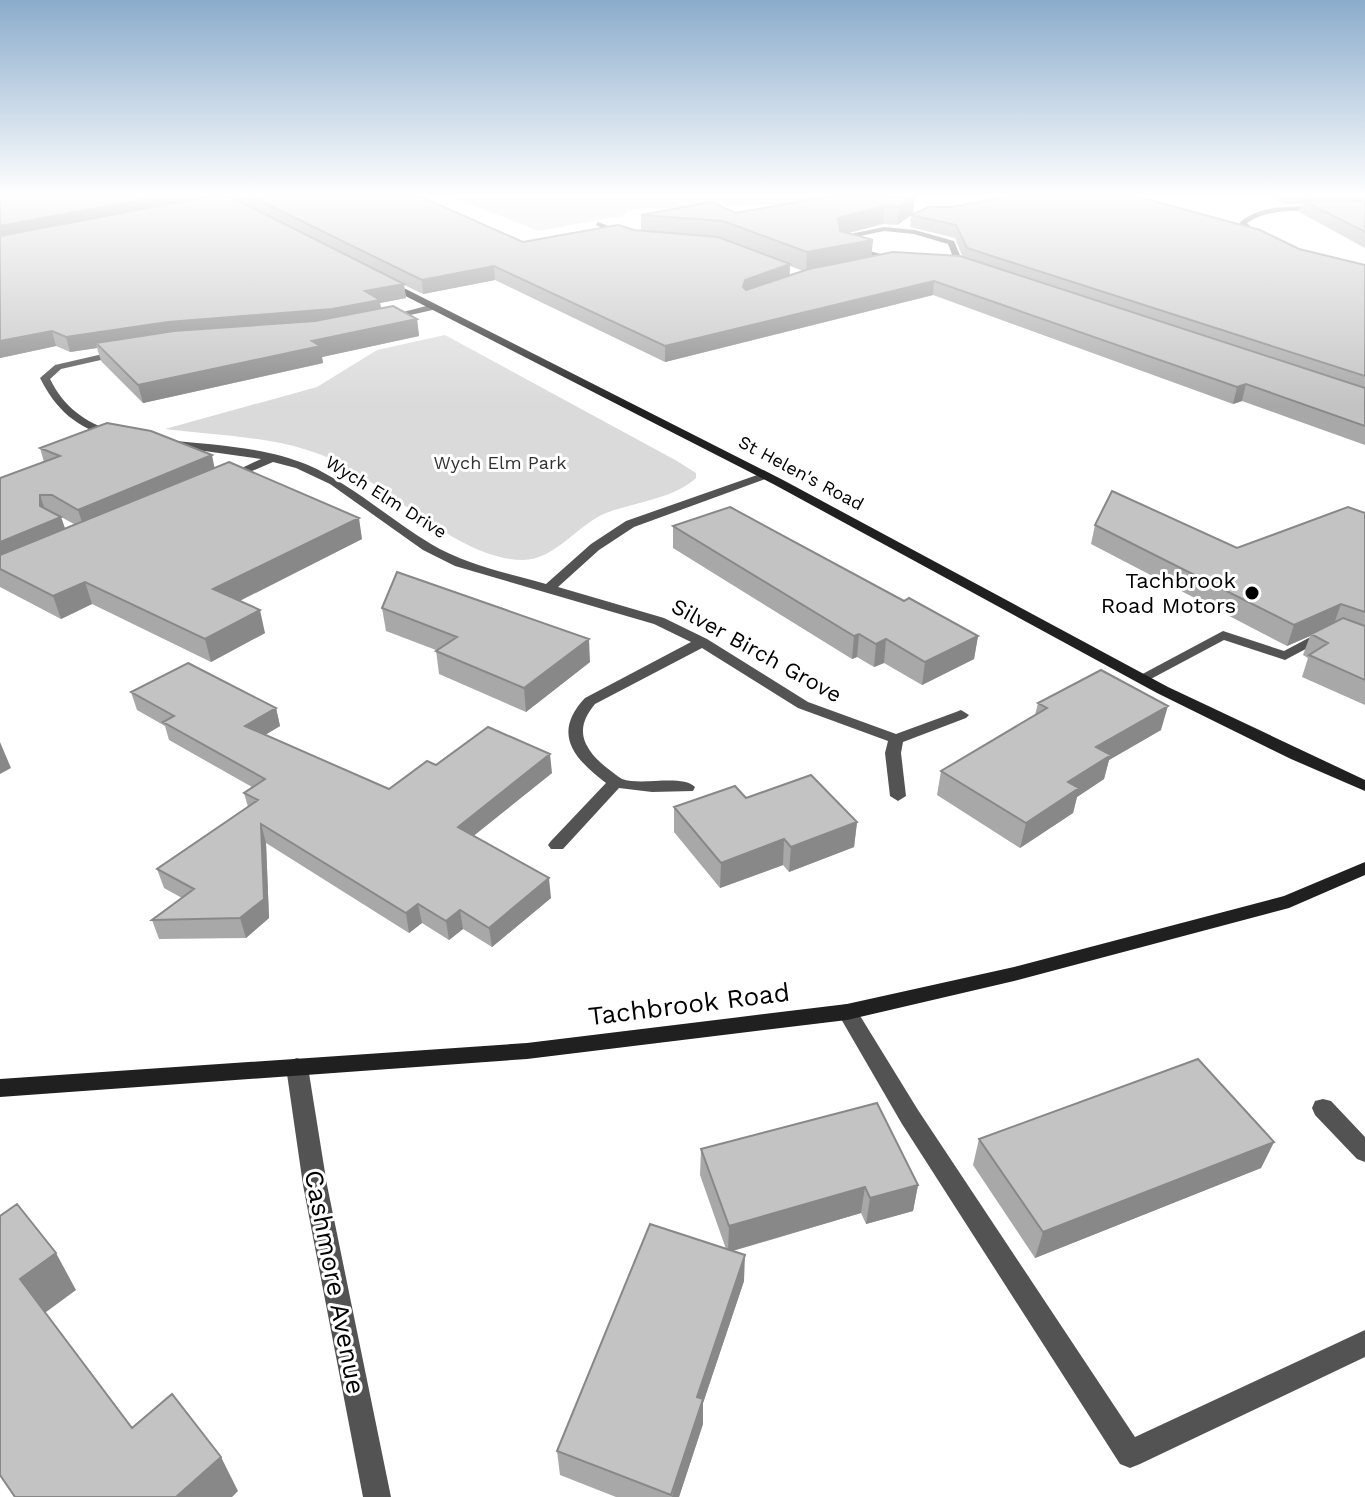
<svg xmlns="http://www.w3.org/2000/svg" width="1365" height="1497" font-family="'Work Sans',sans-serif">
	<rect width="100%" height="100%" fill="#fff"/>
	<!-- green -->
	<path fill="#dadada" d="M 450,196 L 981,196 L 628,210 L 622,216 L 538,231 Z
		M 445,335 L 677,461 L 696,473 L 696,478 C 673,499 635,502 606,513 C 578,524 555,560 523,560 C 459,560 389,485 331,459 C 280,436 220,436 165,429 L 317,387 L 377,350 Z"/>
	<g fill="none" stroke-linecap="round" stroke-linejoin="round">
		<!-- lane -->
		<path fill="#535353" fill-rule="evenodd" d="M 1223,631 L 1284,651 L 1318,633 L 1328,633 L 1330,636 L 1285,660 L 1224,640 L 1147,681 L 1137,681 L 1135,678 Z
			M 847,1004 L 854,1006 L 918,1110 L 1135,1437 L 1365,1330 L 1365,1357 L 1140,1464 L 1130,1468 L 1120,1464 L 902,1124 L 837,1012 L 840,1006 Z
			M 1323,1099 L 1331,1101 L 1365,1137 L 1365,1162 L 1357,1159 L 1315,1115 L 1312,1108 L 1315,1101 Z"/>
		<!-- street -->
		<path fill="#535353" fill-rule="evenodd" d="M 1319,206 L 1321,209 C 1296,212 1269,208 1247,223 L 1262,238 L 1258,240 L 1242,230 L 1240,222 C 1262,204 1292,207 1319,206 Z
			M 598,222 L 629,234 L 630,236 L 623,238 L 596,225 Z
			M 884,227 L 915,230 L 954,241 L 964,265 L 960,267 L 893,262 L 838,245 L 840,236 ZM 884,231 L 914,234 L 948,244 L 955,262 L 894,258 L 846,244 L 846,239 Z
			M 434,304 L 438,307 L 437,309 L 388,320 L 384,317 Z
			M 120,350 L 123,351 L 123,355 L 61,369 L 50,379 C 64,407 84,422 115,432 L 116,434 L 111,437 C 77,428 56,410 40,378 L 55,365 Z
			M 166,440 C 214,445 265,447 308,465 C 353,485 389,519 431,544 C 466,565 507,573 546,584 L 591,544 L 626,521 L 760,474 L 768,474 L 768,478 L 634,527 L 599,550 L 558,587 L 664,618 L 707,639 L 808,702 L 896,734 L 956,712 L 961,710 L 969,715 L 966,718 L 903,742 L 901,753 L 906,796 L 898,801 L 890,796 L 885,753 L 888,741 L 798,708 L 702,648 L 595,704 C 585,716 579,729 586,744 C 591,754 598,761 607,768 C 611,771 617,776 622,779 C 642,786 682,774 695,787 L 693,791 L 652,792 L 619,788 L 563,849 L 551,849 L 548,845 L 551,841 L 606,783 C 573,758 552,733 585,698 L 691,642 L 654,624 L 455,566 L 423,550 L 330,484 L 296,468 L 273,462 L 229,481 L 225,480 L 225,476 L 261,459 L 162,445 L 161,443 Z
			M 297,1058 L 305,1061 L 308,1067 L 327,1185 L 391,1497 L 363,1497 L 303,1185 L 286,1067 L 289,1061 Z"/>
		<!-- secondary -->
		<path fill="#202020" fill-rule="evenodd" d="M 386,282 L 392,282 L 783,480 L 1168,687 L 1365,780 L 1365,791 L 1291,759 L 1157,693 L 775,485 L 386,286 Z
			M 1365,862 L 1365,875 L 1289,908 L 1014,981 L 847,1020 L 527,1059 L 0,1097 L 0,1079 L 527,1043 L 847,1004 L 1014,967 L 1284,896 Z"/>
	</g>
	<!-- wall -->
	<path fill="#a8a8a8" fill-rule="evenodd" d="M 0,196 L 419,196 L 523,242 L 634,230 L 641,231 L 641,215 L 735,213 L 915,197 L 913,214 L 1299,249 L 1365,265 L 1365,445 L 1242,401 L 1233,404 L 933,295 L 665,362 L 495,280 L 423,294 L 404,285 L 406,298 L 380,303 L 381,308 L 417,319 L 419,336 L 322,357 L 323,363 L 319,364 L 143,403 L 101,361 L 97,348 L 70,352 L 56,346 L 0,358 ZM 911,215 L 910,227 L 955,238 L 963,258 L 871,256 L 873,240 L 848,233 L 883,224 L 897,225 ZM 790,266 L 803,271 L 790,275 Z
		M 1270,196 L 1365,196 L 1365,248 L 1299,212 L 1301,204 L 1284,204 Z
		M 40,448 L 215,468 L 362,539 L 240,601 L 265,633 L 211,662 L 92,604 L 61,619 L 0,587 L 0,478 L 44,462 ZM 61,517 L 74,524 L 65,528 Z
		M 1365,513 L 1365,705 L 1302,677 L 1308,658 L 1303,655 L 1310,636 L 1287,646 L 1091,544 L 1095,525 L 1237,548 Z
		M 673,526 L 904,601 L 978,636 L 974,659 L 922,685 L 884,663 L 874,667 L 857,657 L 852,659 L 673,548 Z
		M 382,608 L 590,662 L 526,712 L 439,674 L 436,650 L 386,631 Z
		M 131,692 L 276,708 L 280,726 L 265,735 L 389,789 L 436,765 L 552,773 L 474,835 L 551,898 L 492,947 L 463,929 L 449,940 L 422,923 L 409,933 L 266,843 L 269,918 L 246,938 L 159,939 L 152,920 L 182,898 L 164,888 L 157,869 L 248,807 L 244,793 L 252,787 L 169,740 L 165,726 L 137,710 Z
		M 1038,703 L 1161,730 L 1109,760 L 1104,779 L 1077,797 L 1073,813 L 1020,848 L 937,795 L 941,771 L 1035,715 Z
		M 746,798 L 857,822 L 854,847 L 789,872 L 783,865 L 720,888 L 674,832 L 674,807 Z
		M 979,1139 L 1274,1142 L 1261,1168 L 1035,1258 L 973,1165 Z
		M 701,1149 L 918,1185 L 913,1211 L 866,1224 L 861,1213 L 733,1251 L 744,1281 L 703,1403 L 703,1424 L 679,1497 L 616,1497 L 560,1475 L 557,1451 L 726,1249 L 700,1175 Z"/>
	<!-- shaded-wall -->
	<path fill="#888" d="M 162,196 L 213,196 L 0,240 L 0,226 Z
		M 915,197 L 913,214 L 897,225 L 899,207 Z
		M 885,206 L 883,224 L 837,236 L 838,218 Z
		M 873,240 L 871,259 L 806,272 L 807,252 Z
		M 790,264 L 789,278 L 743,301 L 743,287 L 745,280 Z
		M 494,266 L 495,280 L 423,294 L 422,280 Z
		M 934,281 L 933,295 L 665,362 L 665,346 Z
		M 404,284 L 406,298 L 380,303 L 382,314 L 96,343 L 97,348 L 70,352 L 66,337 L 365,291 Z
		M 417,319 L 419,336 L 322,357 L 323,363 L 143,403 L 138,385 L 312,341 Z
		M 52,331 L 56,346 L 0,358 L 0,341 Z
		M 1246,384 L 1242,401 L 1233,404 L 1237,387 Z
		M 212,455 L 216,475 L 85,531 L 78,510 Z
		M 40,495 L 47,516 L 61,517 L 68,538 L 0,567 L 0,542 L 40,506 Z
		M 359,518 L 362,539 L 219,611 L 213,589 Z
		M 85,582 L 92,604 L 61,619 L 53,596 Z
		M 1341,604 L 1334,624 L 1311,634 L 1310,636 L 1287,646 L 1294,625 Z
		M 260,610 L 265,633 L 211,662 L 205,639 Z
		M 859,634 L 857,657 L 852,659 L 854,636 Z
		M 978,636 L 974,659 L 922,685 L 925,662 Z
		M 589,639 L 590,662 L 526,712 L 524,688 Z
		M 886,639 L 884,663 L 874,667 L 876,644 Z
		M 1168,706 L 1161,730 L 1109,760 L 1104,779 L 1077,797 L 1073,813 L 1020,848 L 1026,823 L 1068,782 L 1096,747 Z
		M 276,708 L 280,726 L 250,744 L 245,726 Z
		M 0,742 L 11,768 L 0,774 Z
		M 550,754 L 552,773 L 461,846 L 458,827 Z
		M 857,822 L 854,847 L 789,872 L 791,847 Z
		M 261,824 L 266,843 L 269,918 L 246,938 L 240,918 Z
		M 784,839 L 783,865 L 720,888 L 721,863 Z
		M 549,878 L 551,898 L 492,947 L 489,928 Z
		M 418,904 L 422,923 L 409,933 L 406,913 Z
		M 460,910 L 463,929 L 449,940 L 446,921 Z
		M 1274,1142 L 1261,1168 L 1035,1258 L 1043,1232 Z
		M 918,1185 L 913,1211 L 866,1224 L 870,1198 Z
		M 865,1187 L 861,1213 L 728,1252 L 729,1226 Z
		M 56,1253 L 76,1290 L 42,1315 L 20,1279 Z
		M 745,1255 L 744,1281 L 703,1403 L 703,1424 L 679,1497 L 672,1497 L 697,1397 Z
		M 221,1457 L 238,1491 L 232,1497 L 176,1497 Z"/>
	<!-- building -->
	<path fill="#c3c3c3" stroke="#888" stroke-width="2" d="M 0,196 L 162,196 L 0,226 Z
		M 212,196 L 229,196 L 404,284 L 365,291 L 380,300 L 332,309 L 168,322 L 66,337 L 52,331 L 0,341 L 0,236 Z
		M 250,196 L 419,196 L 523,242 L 618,225 L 634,230 L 718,237 L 790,264 L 745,280 L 743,287 L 746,290 L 809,269 L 893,252 L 960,256 L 1365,388 L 1365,426 L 1246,384 L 1237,387 L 934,281 L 665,346 L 494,266 L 422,280 Z
		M 832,196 L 915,197 L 899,207 L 885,206 L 838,218 L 840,231 L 873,240 L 807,252 L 723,221 L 641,215 L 712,202 L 735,213 Z
		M 1012,196 L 1135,196 L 1260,230 L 1299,249 L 1365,265 L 1365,376 L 967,248 L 956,225 L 911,215 L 929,207 L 951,207 Z
		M 1302,200 L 1365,201 L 1365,232 Z
		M 393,306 L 417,319 L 312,341 L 320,346 L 316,347 L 138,385 L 96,343 L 174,331 L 315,321 Z
		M 107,423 L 151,431 L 212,455 L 78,510 L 52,495 L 40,495 L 40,506 L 61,517 L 0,542 L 0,478 L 60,456 L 40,448 Z
		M 229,462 L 359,518 L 213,589 L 260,610 L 205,639 L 85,582 L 53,596 L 0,569 L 0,555 Z
		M 1112,491 L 1237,548 L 1348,507 L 1365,513 L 1365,612 L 1341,604 L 1294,625 L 1095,525 Z
		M 730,507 L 904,601 L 909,598 L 978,636 L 925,662 L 886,639 L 876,644 L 859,634 L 854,636 L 673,526 Z
		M 397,572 L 589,639 L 524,688 L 436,651 L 457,637 L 382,608 Z
		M 1343,618 L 1365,626 L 1365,680 L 1309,655 L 1328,643 L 1311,634 Z
		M 188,663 L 276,708 L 245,726 L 389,789 L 427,761 L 436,765 L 488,727 L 550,754 L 458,827 L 549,878 L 489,928 L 460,910 L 446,921 L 418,904 L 406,913 L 261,824 L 264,899 L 240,918 L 152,920 L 194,889 L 157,869 L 258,800 L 244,793 L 265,779 L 163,722 L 174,716 L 131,692 Z
		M 1101,670 L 1168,706 L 1096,747 L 1111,755 L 1068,782 L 1079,788 L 1026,823 L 941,771 L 1047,708 L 1038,703 Z
		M 811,775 L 857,822 L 791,847 L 784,839 L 721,863 L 674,807 L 735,786 L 746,798 Z
		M 1198,1059 L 1274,1142 L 1043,1232 L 979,1139 Z
		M 877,1103 L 918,1185 L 870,1198 L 865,1187 L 729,1226 L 701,1149 Z
		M 17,1204 L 56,1253 L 20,1279 L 132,1428 L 172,1394 L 221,1457 L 176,1497 L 15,1497 L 0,1475 L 0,1216 Z
		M 650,1224 L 745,1255 L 697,1397 L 703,1399 L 671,1495 L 557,1451 Z"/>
	<!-- sky -->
	<linearGradient id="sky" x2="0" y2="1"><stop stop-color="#8baccc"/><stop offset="0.48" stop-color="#fff"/><stop offset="1" stop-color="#fff" stop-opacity="0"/></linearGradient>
	<rect width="1365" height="406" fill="url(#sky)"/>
	<!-- markers -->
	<circle fill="#000" stroke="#fff" stroke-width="3" cx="1252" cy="593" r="8"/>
	<g text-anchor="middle" stroke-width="6" stroke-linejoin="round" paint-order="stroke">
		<!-- far-park labels -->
		<g font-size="18" fill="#313131" stroke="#fff">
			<text x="500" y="469">Wych Elm Park</text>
		</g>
		<!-- far-street labels -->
		<g font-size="18" fill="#000" stroke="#fff">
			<text transform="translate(801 473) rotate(28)" y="6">St Helen's Road</text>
			<text transform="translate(386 497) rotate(32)" y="6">Wych Elm Drive</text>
		</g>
		<!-- poi labels -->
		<g font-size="22" fill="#000" stroke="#fff" text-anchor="end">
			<text x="1236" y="588">Tachbrook<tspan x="1236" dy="25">Road Motors</tspan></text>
		</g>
		<!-- street labels -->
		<g font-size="22" fill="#000" stroke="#fff">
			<text transform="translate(757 650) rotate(29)" y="8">Silver Birch Grove</text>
		</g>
		<!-- near-street labels -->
		<g font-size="26" fill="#000" stroke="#fff">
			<text transform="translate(689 1004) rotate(-7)" y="9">Tachbrook Road</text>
			<text transform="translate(335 1282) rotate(79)" y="9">Cashmore Avenue</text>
		</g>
	</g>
</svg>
